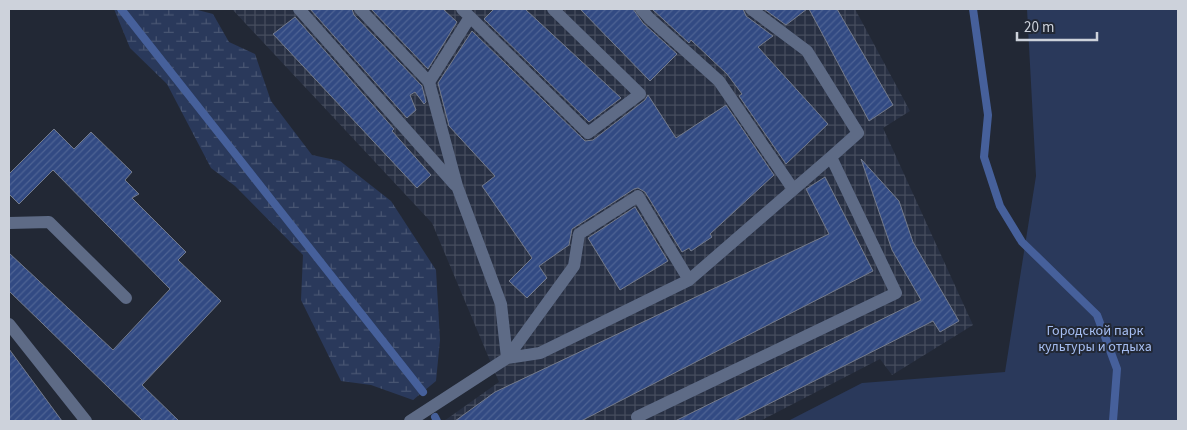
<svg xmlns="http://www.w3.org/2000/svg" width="1187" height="430" font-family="'Source Sans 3',sans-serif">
	<defs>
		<pattern id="industrial-grid" width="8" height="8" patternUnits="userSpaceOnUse" patternTransform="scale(1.25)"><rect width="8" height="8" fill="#283043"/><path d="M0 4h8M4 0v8" fill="none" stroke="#464d5e"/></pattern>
		<pattern id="wetland-marsh" width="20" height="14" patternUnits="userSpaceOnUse" patternTransform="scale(1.25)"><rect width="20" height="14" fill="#2a395b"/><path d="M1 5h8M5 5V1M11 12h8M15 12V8" fill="none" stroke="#485572"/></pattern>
		<pattern id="building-hatch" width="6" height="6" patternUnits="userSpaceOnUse" patternTransform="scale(1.25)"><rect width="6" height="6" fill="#324a83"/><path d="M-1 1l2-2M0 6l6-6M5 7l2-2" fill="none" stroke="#4e6394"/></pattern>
	</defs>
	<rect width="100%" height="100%" fill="#222835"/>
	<!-- industrial -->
	<path fill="url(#industrial-grid)" d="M 232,9 L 855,9 L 910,111 L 883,128 L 973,325 L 892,375 L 880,359 L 760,421 L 444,421 L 499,382 L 432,223 Z"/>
	<!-- wetland -->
	<path fill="url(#wetland-marsh)" d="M 114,9 L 194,9 L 213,14 L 229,42 L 255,54 L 271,101 L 312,155 L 340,161 L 391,201 L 436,270 L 440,340 L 436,381 L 413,400 L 371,385 L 341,381 L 301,300 L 303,255 L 235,186 L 211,168 L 167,84 L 130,48 Z"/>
	<!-- park -->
	<path fill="#2a395b" d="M 1027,9 L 1178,9 L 1178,421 L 788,421 L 862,383 L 1005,372 L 1036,176 Z"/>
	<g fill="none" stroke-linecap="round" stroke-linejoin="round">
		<!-- stream -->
		<path stroke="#46609b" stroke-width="8" d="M 121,9 L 423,392
			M 973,9 L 988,115 L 984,157 L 1000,206 L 1022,242 L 1097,315 L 1117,369 L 1113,421
			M 435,417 L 437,421"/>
	</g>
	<!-- building -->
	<path fill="url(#building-hatch)" stroke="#747b8c" d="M 310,9 L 352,9 L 354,15 L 422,86 L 426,102 L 424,104 L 415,92 L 410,95 L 416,110 L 407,118 Z
		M 371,9 L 443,9 L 457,22 L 428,69 Z
		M 494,9 L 525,9 L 621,98 L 589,122 L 484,19 Z
		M 580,9 L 633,9 L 643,23 L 677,54 L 650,81 Z
		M 652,9 L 743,9 L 746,16 L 773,36 L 758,47 L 828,124 L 786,164 L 739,96 L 742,94 L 727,74 L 691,40 L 689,43 Z
		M 764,9 L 807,9 L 786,25 Z
		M 809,9 L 837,9 L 893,105 L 869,121 Z
		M 295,17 L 394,129 L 392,131 L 431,175 L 417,188 L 273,34 Z
		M 472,31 L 585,141 L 593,140 L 645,100 L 648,95 L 676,138 L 726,105 L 774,175 L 710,234 L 712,237 L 691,251 L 689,248 L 682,252 L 645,192 L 638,188 L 634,189 L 572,229 L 569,245 L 539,266 L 547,278 L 527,298 L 509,281 L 532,258 L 482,186 L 495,176 L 449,126 L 438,83 Z
		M 54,129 L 74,149 L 91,132 L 132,172 L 125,180 L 139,194 L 132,198 L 186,252 L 178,260 L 221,301 L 142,385 L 179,421 L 143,421 L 9,291 L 9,253 L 113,350 L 170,289 L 53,170 L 19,204 L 9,194 L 9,174 Z
		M 861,159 L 899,201 L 913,242 L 959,321 L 940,332 L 933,321 L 735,421 L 675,421 L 921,300 L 892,250 Z
		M 825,177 L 873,271 L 581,421 L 455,421 L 495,392 L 829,234 L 806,189 Z
		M 635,207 L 668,261 L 620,290 L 588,238 Z
		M 9,349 L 62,421 L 9,421 Z"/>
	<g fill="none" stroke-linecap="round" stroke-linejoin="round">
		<!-- minor -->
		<path stroke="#5e6b86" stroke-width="12" d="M 299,9 L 455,185
			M 360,9 L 429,82 L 457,186 L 501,304 L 507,358
			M 462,9 L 588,133 L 640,94 L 553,9
			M 641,9 L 649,18 L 719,81 L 793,189
			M 751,9 L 807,51 L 858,133 L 831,157
			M 429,82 L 470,17
			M 9,223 L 49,222 L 126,298
			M 9,324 L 86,421
			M 507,358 L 540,353 L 689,280 L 831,157 L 896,293 L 637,417
			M 410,421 L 507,358 L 574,266 L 579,234 L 638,196 L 689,280"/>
	</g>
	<g text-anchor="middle" stroke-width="4" stroke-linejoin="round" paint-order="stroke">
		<!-- park labels -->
		<g font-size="14" fill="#a6bef2" stroke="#222835">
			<text x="1095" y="335">Городской парк<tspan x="1095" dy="16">культуры и отдыха</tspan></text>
		</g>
	</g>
	<!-- border -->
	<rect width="1187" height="430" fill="none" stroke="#cdd2db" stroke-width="20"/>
	<!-- scale -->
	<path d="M1017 32v8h80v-8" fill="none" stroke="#cdd2db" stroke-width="2.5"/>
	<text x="1024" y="32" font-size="15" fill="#cdd2db" stroke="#222835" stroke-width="4" paint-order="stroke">20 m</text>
</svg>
